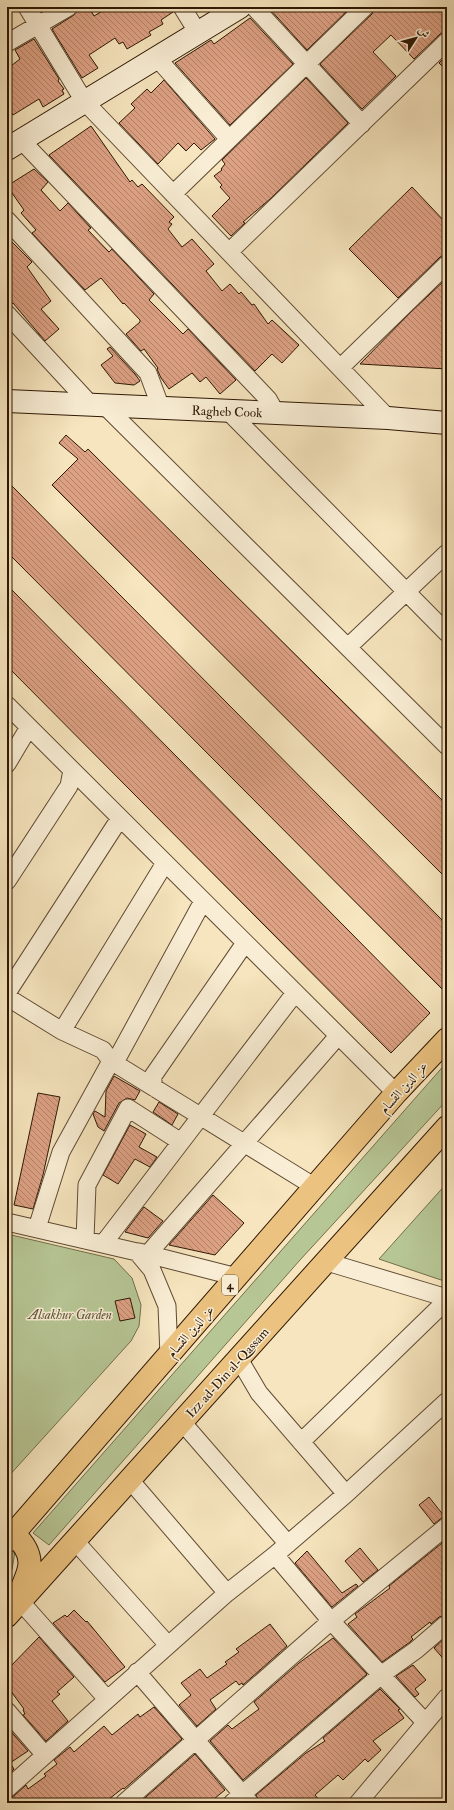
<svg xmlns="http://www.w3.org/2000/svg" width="454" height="1810" font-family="'IM FELL Double Pica',Amiri,serif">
	<defs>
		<pattern id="building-back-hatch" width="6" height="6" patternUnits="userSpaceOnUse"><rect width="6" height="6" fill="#dda184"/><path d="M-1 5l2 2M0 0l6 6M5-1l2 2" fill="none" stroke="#b4826a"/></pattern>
	</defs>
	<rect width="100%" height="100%" fill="#f6e5be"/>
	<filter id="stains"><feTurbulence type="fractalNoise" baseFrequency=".005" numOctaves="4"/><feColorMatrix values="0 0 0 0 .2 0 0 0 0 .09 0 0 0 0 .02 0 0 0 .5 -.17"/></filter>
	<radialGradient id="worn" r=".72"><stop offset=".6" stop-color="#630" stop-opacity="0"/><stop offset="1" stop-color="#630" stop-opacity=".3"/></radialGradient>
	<!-- green -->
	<path fill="#b7c695" stroke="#726e4c" d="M 447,1062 L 447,1100 L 300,1260 L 49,1545 L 33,1533 Z
		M 447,1183 L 447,1282 L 379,1259 Z
		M 7,1234 L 114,1259 L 132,1278 L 141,1305 L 139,1326 L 131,1341 L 7,1478 Z
		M 15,1551 L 12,1570 L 7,1574 L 7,1559 Z"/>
	<!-- building -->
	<path fill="url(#building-back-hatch)" stroke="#2e1703" d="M 79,7 L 89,7 L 94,16 L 109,7 L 172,7 L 173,12 L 161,20 L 163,24 L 149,32 L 151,35 L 127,49 L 123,42 L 119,44 L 115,38 L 89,55 L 98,68 L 82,78 L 52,29 L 74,15 Z
		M 268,7 L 351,7 L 307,50 Z
		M 375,7 L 447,7 L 447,31 L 440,34 L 414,59 L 391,35 L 373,52 L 396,76 L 362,109 L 320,64 L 372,14 Z
		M 250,18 L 293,64 L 230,125 L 175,63 L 211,40 L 214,44 Z
		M 34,39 L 59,79 L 58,81 L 64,89 L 62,90 L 64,94 L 43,107 L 39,99 L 13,115 L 7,105 L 7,69 L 20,59 L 15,50 Z
		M 447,55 L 447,71 L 439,63 Z
		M 306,78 L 348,123 L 270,199 L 243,222 L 245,223 L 231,236 L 212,216 L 230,198 L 220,187 L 222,185 L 214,176 L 222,170 L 221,169 L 225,164 L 222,160 Z
		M 164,80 L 215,139 L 201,150 L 194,143 L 186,151 L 178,143 L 158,164 L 119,123 L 135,108 L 131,104 L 147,89 L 151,93 Z
		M 91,126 L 130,182 L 132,180 L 138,187 L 142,184 L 174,217 L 169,222 L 172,224 L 168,229 L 182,247 L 192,239 L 214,264 L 206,271 L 222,291 L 230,284 L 239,294 L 241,292 L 252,305 L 254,304 L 268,324 L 272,320 L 299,345 L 282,363 L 272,354 L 255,371 L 49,155 Z
		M 34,169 L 48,182 L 41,190 L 60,211 L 68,203 L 91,228 L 88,230 L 109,252 L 112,249 L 154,294 L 149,300 L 183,334 L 188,329 L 236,380 L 220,394 L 206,377 L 200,382 L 192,373 L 169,389 L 161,378 L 157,369 L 158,368 L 144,349 L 141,351 L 126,334 L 140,322 L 140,320 L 124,303 L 123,304 L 101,278 L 85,290 L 32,233 L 36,230 L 21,213 L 24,210 L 7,186 Z
		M 412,187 L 447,224 L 447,254 L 440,257 L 398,298 L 349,249 Z
		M 7,237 L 32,262 L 27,267 L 51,301 L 41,309 L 59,329 L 45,341 L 13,303 L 10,305 L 7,304 Z
		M 447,278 L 447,369 L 360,364 L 411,312 Z
		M 110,347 L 135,374 L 140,381 L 134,385 L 115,383 L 101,365 L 113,356 L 107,349 Z
		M 66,435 L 85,452 L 88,449 L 447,805 L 447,879 L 52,485 L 78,459 L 59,443 Z
		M 7,481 L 447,925 L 447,994 L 7,552 Z
		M 7,585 L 430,1013 L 391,1053 L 7,666 Z
		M 114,1076 L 140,1091 L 135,1100 L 127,1098 L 119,1103 L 104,1131 L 98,1127 L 93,1114 L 95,1111 L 105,1117 L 106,1091 Z
		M 38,1093 L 60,1097 L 43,1175 L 33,1209 L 14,1205 Z
		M 159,1102 L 178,1114 L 172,1125 L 153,1112 Z
		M 130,1125 L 146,1134 L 139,1147 L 157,1157 L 150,1167 L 135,1159 L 118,1184 L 103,1175 Z
		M 213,1195 L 244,1223 L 215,1255 L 169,1245 Z
		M 144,1207 L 163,1221 L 148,1238 L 125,1232 Z
		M 130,1298 L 135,1318 L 120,1321 L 115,1301 Z
		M 429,1497 L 444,1516 L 434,1524 L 419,1505 Z
		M 447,1539 L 447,1615 L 439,1617 L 431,1624 L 430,1622 L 411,1637 L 413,1639 L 410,1642 L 382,1662 L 348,1624 L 357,1617 L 355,1614 L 390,1588 L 389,1586 Z
		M 360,1548 L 378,1570 L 363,1582 L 345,1561 Z
		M 307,1551 L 342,1593 L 356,1584 L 358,1586 L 332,1607 L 295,1563 Z
		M 74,1610 L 86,1622 L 87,1621 L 125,1667 L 105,1682 L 53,1623 L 65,1615 L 67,1617 Z
		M 270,1624 L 287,1646 L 243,1685 L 242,1683 L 239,1685 L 236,1681 L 210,1700 L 216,1709 L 197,1726 L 179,1705 L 191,1695 L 181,1683 L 200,1669 L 207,1678 L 227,1664 L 225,1662 L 239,1652 L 236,1649 Z
		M 447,1636 L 447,1663 L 434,1648 Z
		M 39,1637 L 74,1677 L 57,1692 L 60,1694 L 52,1701 L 68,1721 L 46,1741 L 23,1715 L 25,1714 L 23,1710 L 24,1709 L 7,1686 L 7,1670 Z
		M 333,1638 L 367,1674 L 243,1780 L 210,1741 L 228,1725 L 232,1729 L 259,1709 L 254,1702 L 299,1663 Z
		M 413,1665 L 426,1680 L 415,1689 L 419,1694 L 415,1697 L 396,1676 Z
		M 380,1689 L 400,1709 L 398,1710 L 404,1718 L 373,1741 L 381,1750 L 368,1762 L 365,1759 L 343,1780 L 338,1775 L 315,1795 L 322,1803 L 260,1803 L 256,1795 L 306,1753 L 325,1741 L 323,1738 Z
		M 154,1707 L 182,1739 L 124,1789 L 123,1788 L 104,1803 L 7,1803 L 7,1799 L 14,1796 L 26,1785 L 28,1789 L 46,1776 L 44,1774 L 57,1764 L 54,1760 L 70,1747 L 74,1752 L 104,1726 L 112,1735 L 138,1714 L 140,1717 Z
		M 7,1727 L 28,1751 L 10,1763 L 14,1769 L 7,1776 Z
		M 195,1754 L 225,1790 L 209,1803 L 139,1803 Z"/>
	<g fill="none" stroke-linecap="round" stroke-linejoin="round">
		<defs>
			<path id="street" d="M 27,7 L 84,101 L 388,418
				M 182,7 L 198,33
				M 254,7 L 362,124
				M 7,43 L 69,7
				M 157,58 L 229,139
				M 21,140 L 268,399 L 276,413
				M 173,194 L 365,7
				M 7,220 L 148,373 L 161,408
				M 229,252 L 447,41
				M 7,314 L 91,405
				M 340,368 L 447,264
				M 105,406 L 447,746
				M 228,411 L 447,633
				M 348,647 L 447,553
				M 7,705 L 396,1093
				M 7,764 L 29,727
				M 7,881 L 69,786 L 72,770
				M 7,993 L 120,818
				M 7,997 L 62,1031 L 103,1050 L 111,1061 L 315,1187
				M 62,1031 L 165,863
				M 153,1087 L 153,1076 L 245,943
				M 7,1222 L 137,1252 L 152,1270 L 167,1306 L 169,1356
				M 37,1228 L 61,1152 L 111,1061 L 119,1055 L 203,901
				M 85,1240 L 87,1185 L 128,1108 L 181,1142
				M 103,1244 L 295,993
				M 139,1252 L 237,1277
				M 147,1255 L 338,1036
				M 327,1262 L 447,1298
				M 239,1359 L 259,1393 L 346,1494
				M 182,1422 L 288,1544
				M 301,1442 L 447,1300
				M 130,1480 L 227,1593
				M 75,1541 L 168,1645
				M 275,1555 L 331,1621 L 425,1722
				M 20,1601 L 107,1699
				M 137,1672 L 250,1803
				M 7,1711 L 44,1754
				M 7,1789 L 227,1593 L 275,1555 L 346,1494 L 447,1401
				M 124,1803 L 331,1621 L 447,1526
				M 232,1803 L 381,1675 L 416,1650 L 445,1625 L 447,1625
				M 358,1803 L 447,1697"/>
			<path id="secondary" d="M 7,149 L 240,7
				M 7,401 L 388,418 L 447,423"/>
			<path id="highway" d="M 14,1534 C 37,1556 31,1569 18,1596
				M 7,1541 L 396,1093 L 447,1039
				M 7,1616 L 447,1127"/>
		</defs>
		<!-- street casing -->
		<use href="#street" stroke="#604a32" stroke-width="19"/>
		<!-- secondary casing -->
		<use href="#secondary" stroke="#2e1703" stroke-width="24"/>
		<!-- highway casing -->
		<use href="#highway" stroke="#2e1703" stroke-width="24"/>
		<!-- street -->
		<use href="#street" stroke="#f9eed5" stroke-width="17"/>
		<!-- secondary -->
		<use href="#secondary" stroke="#f9eed5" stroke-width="22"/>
		<!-- highway -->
		<use href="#highway" stroke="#ebc27f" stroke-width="22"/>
	</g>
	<g text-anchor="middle" stroke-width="3" stroke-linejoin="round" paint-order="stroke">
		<!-- shield labels -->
		<rect fill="#f9eed5" stroke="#6b5842" stroke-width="1" x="222" y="1275" width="16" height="20" rx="3"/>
		<g font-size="12" font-weight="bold" fill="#2e1703">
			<text x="230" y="1289">4</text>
		</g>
		<!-- street labels -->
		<g font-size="13" fill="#2e1703" stroke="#f9eed5">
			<text transform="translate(227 411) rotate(2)" y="5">Ragheb Cook</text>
			<text transform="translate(403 1087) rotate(-48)" y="5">عز الدين القسام</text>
			<text transform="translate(190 1331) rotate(-49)" y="5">عز الدين القسام</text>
			<text transform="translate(227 1372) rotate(-48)" y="5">Izz ad-Din al-Qassam</text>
		</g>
		<!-- park labels -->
		<g font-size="13" font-style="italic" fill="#5e5436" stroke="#f9eed5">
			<text x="70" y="1319">Alsakhur Garden</text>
		</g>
	</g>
	<!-- margin -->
	<rect width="454" height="1810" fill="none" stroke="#f6e5be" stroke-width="24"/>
	<rect x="8" y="8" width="438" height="1794" fill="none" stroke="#2e1703" stroke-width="2"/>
	<rect x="12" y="12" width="430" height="1786" fill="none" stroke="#2e1703"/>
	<!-- north arrow -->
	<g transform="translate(416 38) rotate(54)" stroke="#f9eed5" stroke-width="3" paint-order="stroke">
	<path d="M0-3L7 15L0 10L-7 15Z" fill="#2e1703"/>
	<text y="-6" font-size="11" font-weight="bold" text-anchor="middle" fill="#2e1703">ش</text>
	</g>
	<rect width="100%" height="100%" filter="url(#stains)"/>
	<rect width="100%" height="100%" fill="url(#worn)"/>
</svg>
